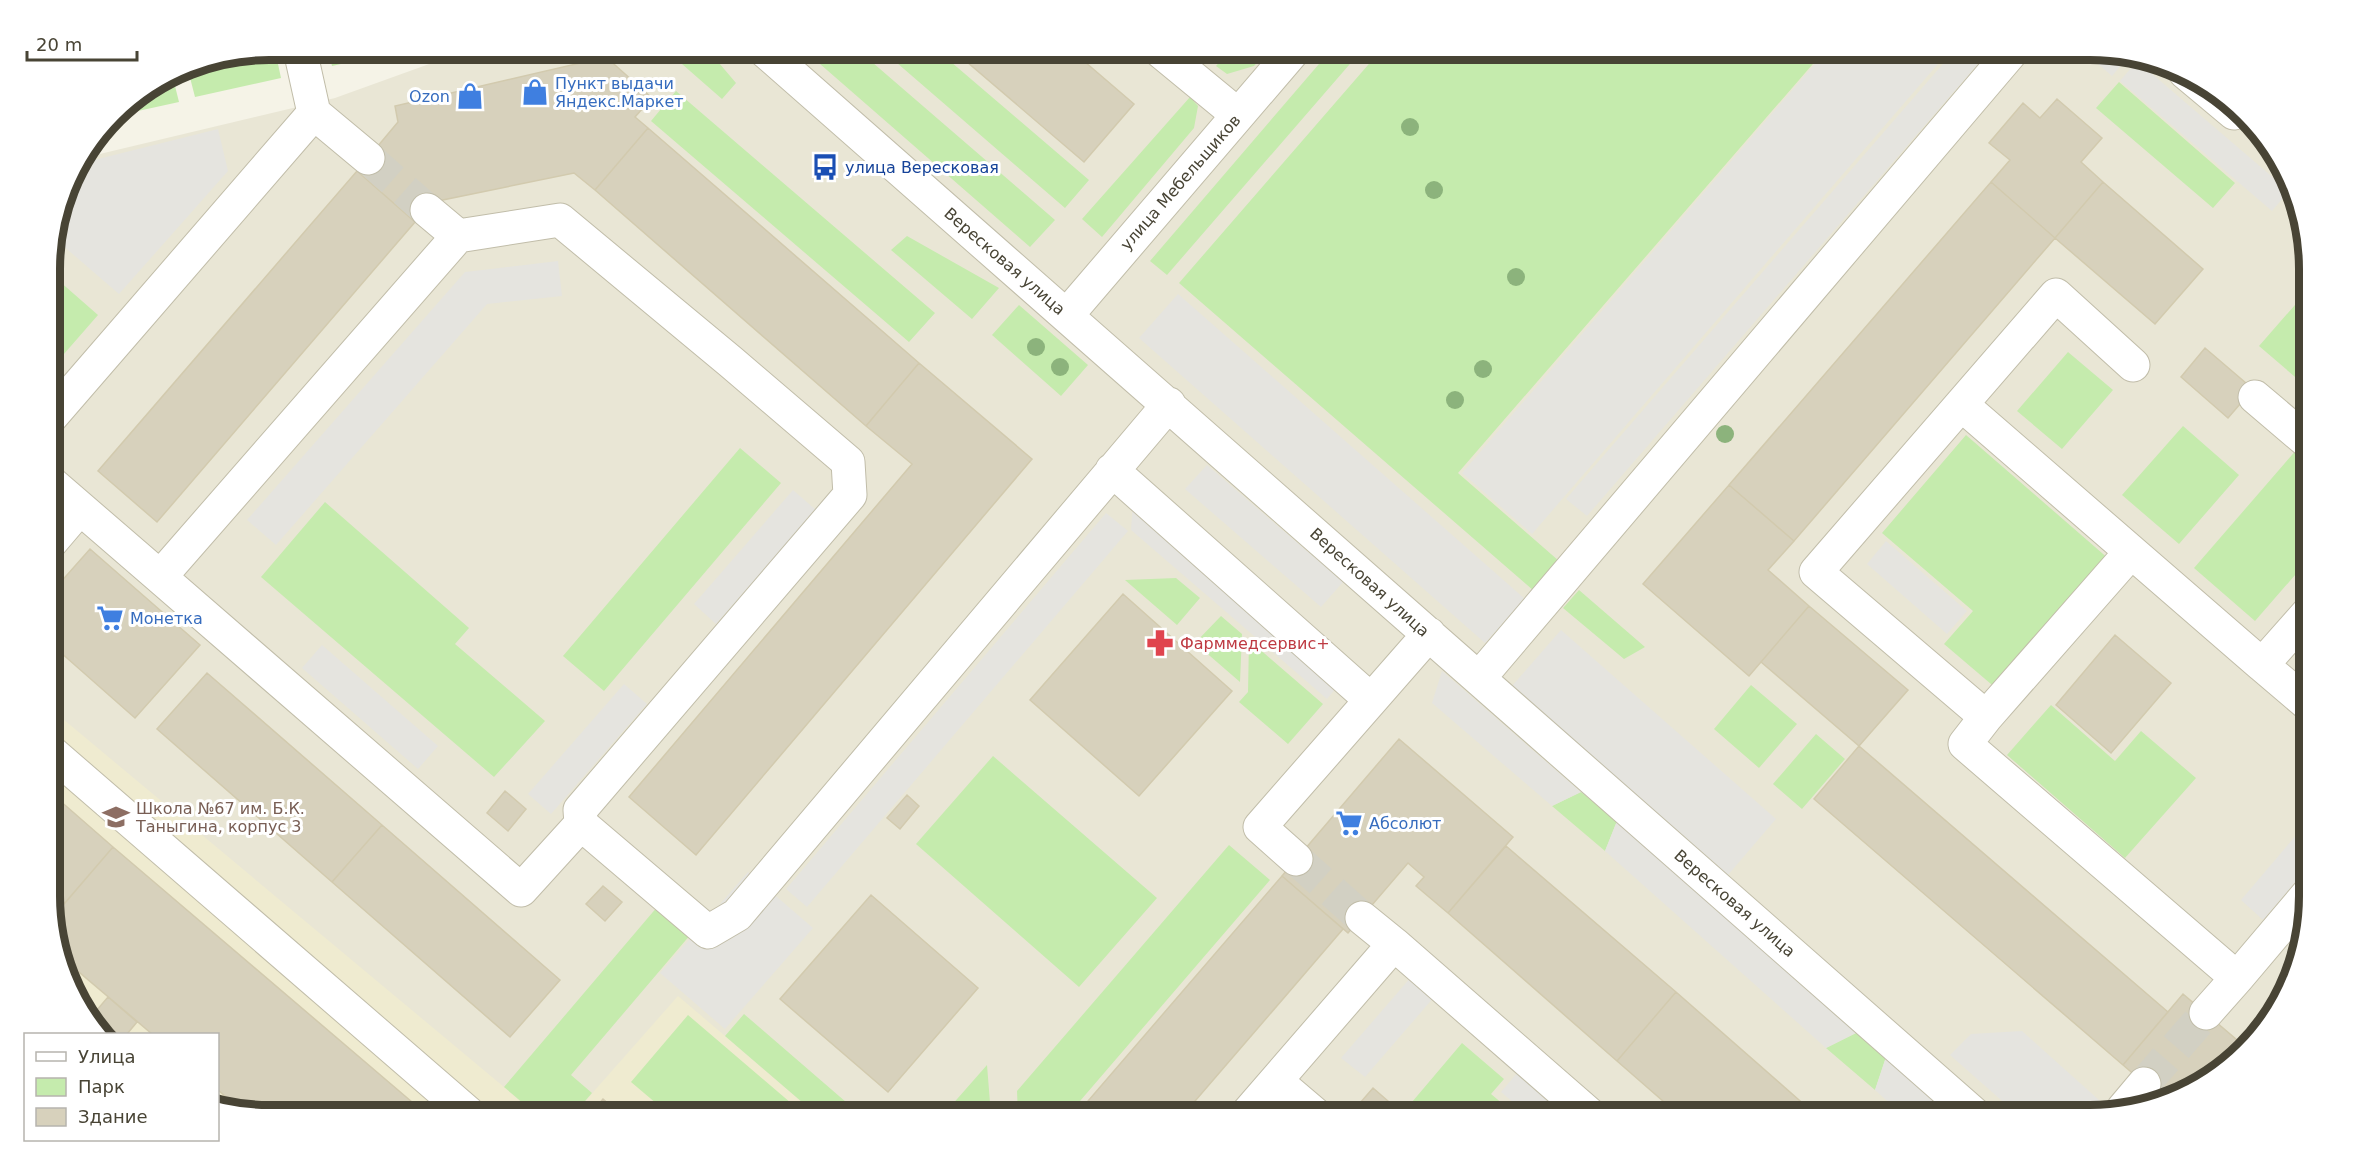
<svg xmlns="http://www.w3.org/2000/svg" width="2359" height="1165" font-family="'DejaVu Sans',sans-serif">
	<rect width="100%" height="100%" fill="#f5f3e7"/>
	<!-- residential -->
	<path fill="#e9e6d5" d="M 468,50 L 2090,50 L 2187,72 L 2272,147 L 2308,241 L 2309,896 L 2287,993 L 2255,1041 L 2212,1079 L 2104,1115 L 269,1115 L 218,1104 L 218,1034 L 101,1034 L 95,1029 L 51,925 L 50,254 L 72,172 L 83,158 L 335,98 Z"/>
	<!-- education -->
	<path fill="#efebd0" d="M 51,709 L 504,1087 L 537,1115 L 269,1115 L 218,1104 L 218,1034 L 101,1034 L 95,1029 L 51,925 Z
		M 678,996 L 725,1036 L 817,1115 L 573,1115 Z"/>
	<!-- green -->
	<path fill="#c5ebad" d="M 269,50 L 275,50 L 281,78 L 195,97 L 187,66 Z
		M 328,50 L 403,50 L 332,66 Z
		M 666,50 L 708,50 L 736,83 L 722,99 Z
		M 804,50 L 858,50 L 1055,220 L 1030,247 Z
		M 882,50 L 937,50 L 1089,180 L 1065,208 Z
		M 1230,50 L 1268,50 L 1254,66 L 1227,74 L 1216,66 Z
		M 1331,50 L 1362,50 L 1167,275 L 1150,261 Z
		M 1381,50 L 1825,50 L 1458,473 L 1559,561 L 1534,591 L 1179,283 Z
		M 172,74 L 179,102 L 115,116 L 124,104 Z
		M 2119,82 L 2235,183 L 2213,208 L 2096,108 Z
		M 676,91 L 935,313 L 909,342 L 651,121 Z
		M 1190,97 L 1198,106 L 1194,128 L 1102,237 L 1082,219 Z
		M 907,236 L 999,288 L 972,319 L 891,250 Z
		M 50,273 L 98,315 L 50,370 Z
		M 2308,290 L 2308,388 L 2259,346 Z
		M 1019,305 L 1088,365 L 1061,396 L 992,335 Z
		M 2068,352 L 2113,390 L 2062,449 L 2017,411 Z
		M 2183,426 L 2239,475 L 2179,544 L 2122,495 Z
		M 1966,435 L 2110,560 L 1998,690 L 1944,644 L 1973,611 L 1882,533 Z
		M 740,448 L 781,483 L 604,691 L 563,656 Z
		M 2298,448 L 2308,457 L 2309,559 L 2255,621 L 2194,568 Z
		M 325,502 L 469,628 L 455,644 L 545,721 L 494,777 L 261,577 Z
		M 1176,578 L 1200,598 L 1177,625 L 1125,580 Z
		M 1579,590 L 1645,647 L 1624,659 L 1563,608 Z
		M 1221,616 L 1242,634 L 1240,682 L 1195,643 Z
		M 1249,640 L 1323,704 L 1288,744 L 1239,702 L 1248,692 Z
		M 1751,685 L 1797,724 L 1759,768 L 1714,729 Z
		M 2051,705 L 2115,761 L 2141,731 L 2196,778 L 2125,858 L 2007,755 Z
		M 1816,734 L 1845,759 L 1802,809 L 1773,784 Z
		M 993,756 L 1157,898 L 1079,987 L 916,844 Z
		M 1581,792 L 1617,821 L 1605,851 L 1552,806 Z
		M 1229,845 L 1270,880 L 1068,1115 L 1018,1115 L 1017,1091 Z
		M 658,906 L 691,934 L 571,1075 L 592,1093 L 573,1115 L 537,1115 L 504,1087 Z
		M 744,1014 L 861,1115 L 817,1115 L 725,1036 Z
		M 688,1015 L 805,1115 L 670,1115 L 631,1082 Z
		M 1858,1032 L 1886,1057 L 1875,1090 L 1826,1048 Z
		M 1462,1043 L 1504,1079 L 1491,1094 L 1516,1115 L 1401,1115 Z
		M 987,1065 L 991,1115 L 943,1115 Z
		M 641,1102 L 656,1115 L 629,1115 Z"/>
	<!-- parking -->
	<path fill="#e5e4df" d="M 1827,50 L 1950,50 L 1532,534 L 1462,473 Z
		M 1955,50 L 1990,50 L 1587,516 L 1566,499 Z
		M 2082,50 L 2090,50 L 2127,58 L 2112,76 Z
		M 2137,61 L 2289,191 L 2272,211 L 2120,81 Z
		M 218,129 L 228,171 L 119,294 L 54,238 L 72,172 L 78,164 Z
		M 558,261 L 562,296 L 487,304 L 276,545 L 247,520 L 465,272 Z
		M 1178,294 L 1525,599 L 1485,643 L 1139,338 Z
		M 1207,465 L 1343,582 L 1321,607 L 1185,489 Z
		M 1135,475 L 1353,667 L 1327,699 L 1131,530 Z
		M 793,490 L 816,510 L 716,624 L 694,604 Z
		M 1106,513 L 1128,531 L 807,907 L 786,889 Z
		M 1886,541 L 1967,611 L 1947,634 L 1867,564 Z
		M 1561,630 L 1776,819 L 1728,875 L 1512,686 Z
		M 322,645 L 438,746 L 418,769 L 302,668 Z
		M 1442,671 L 1581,792 L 1552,806 L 1432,703 Z
		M 624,684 L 647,704 L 551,814 L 528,794 Z
		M 2309,820 L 2309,866 L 2263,920 L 2241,900 Z
		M 1617,821 L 1858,1032 L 1826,1048 L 1605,851 Z
		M 748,872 L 813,928 L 725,1029 L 660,973 Z
		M 1412,976 L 1435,996 L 1365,1077 L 1341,1058 Z
		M 2022,1031 L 2109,1109 L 2104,1115 L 2018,1115 L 1950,1055 L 1971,1034 Z
		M 1886,1057 L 1948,1115 L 1903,1115 L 1875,1090 Z
		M 1523,1066 L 1580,1115 L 1528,1115 L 1501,1092 Z"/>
	<!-- building -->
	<path fill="#d7d1bc" stroke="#d2caae" stroke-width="1.5" d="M 953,50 L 1071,50 L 1134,104 L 1084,162 Z
		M 606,57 L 652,98 L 635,117 L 648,128 L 595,190 L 574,173 L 433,202 L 415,222 L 357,171 L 398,122 L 395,106 Z
		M 2057,99 L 2102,138 L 2081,162 L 2103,182 L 2055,238 L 1991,182 L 2010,160 L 1989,143 L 2023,103 L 2040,118 Z
		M 648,128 L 919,363 L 866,426 L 595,190 Z
		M 357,171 L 415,222 L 157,522 L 98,471 Z
		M 1991,182 L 2055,238 L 1794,541 L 1729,485 Z
		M 2103,182 L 2203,269 L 2155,324 L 2055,238 Z
		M 2205,348 L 2253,389 L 2228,418 L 2181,377 Z
		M 919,363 L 1032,459 L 696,855 L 629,797 L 912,464 L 866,426 Z
		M 1729,485 L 1794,541 L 1768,570 L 1809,606 L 1749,676 L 1643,584 Z
		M 90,549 L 200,645 L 135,718 L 51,644 L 51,593 Z
		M 1123,594 L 1232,691 L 1139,796 L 1030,700 Z
		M 1809,606 L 1908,690 L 1859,746 L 1761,662 Z
		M 2115,635 L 2171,683 L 2111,753 L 2056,705 Z
		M 207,673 L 382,825 L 332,882 L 157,729 Z
		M 1399,739 L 1513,837 L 1448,913 L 1416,886 L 1424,877 L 1408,863 L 1348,933 L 1282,876 Z
		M 1859,746 L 2168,1012 L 2123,1065 L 1814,799 Z
		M 505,791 L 526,809 L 508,831 L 487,813 Z
		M 51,793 L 58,799 L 51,807 Z
		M 907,795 L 919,806 L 900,829 L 887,818 Z
		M 58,799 L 113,847 L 65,903 L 51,892 L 51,807 Z
		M 382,825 L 560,980 L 510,1037 L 332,882 Z
		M 1506,846 L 1676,992 L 1617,1061 L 1448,913 Z
		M 113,847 L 412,1102 L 400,1115 L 269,1116 L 240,1109 L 218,1090 L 218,1034 L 152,1034 L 66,961 L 51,925 L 51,919 Z
		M 1282,876 L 1343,929 L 1295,985 L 1183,1115 L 1076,1115 Z
		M 603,886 L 622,902 L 605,921 L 586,904 Z
		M 871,895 L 978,988 L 888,1092 L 780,999 Z
		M 1676,992 L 1816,1115 L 1679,1115 L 1617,1061 Z
		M 2183,994 L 2243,1045 L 2270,1014 L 2272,1015 L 2255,1041 L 2212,1079 L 2159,1096 L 2123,1065 Z
		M 108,997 L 137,1022 L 127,1034 L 101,1034 L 95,1029 L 90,1018 Z
		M 1373,1088 L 1396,1108 L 1389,1115 L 1360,1115 L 1354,1110 Z
		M 603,1099 L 616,1110 L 612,1115 L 589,1115 Z"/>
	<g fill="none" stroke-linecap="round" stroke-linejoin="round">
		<!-- minor-tunnel -->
		<path stroke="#d2d0c3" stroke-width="33" stroke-dasharray="33 16" stroke-linecap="butt" d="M 368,158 L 427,210
			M 1296,859 L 1362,918
			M 2144,1084 L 2206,1013"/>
		<defs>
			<path id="minor" d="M 300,50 L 314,113 L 368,158
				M 764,50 L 1975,1115
				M 1159,50 L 1238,115
				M 2185,72 L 2234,113
				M 427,210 L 458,236
				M 1067,315 L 1294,50
				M 2133,365 L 2056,295 L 1816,572 L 1986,717 L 1965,744 L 2237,978 L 2309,893
				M 2255,397 L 2308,442
				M 1962,405 L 2262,665
				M 50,418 L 314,113
				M 1112,470 L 1371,700
				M 50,482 L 160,577
				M 51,542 L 80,508
				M 2309,612 L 2262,665 L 2309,705
				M 1479,678 L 2013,50
				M 1986,717 L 2131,552
				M 51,752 L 468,1113 L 466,1115
				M 581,824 L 521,890 L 160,577 L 458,236 L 560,220 L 731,362 L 848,462 L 850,495 L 580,810 L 581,824 L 708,932 L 737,915 L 1169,404
				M 1296,859 L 1260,827 L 1429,634
				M 1362,918 L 1394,944
				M 2206,1013 L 2237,978
				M 1276,1081 L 1316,1115
				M 2123,1109 L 2144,1084
				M 1246,1115 L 1394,944 L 1590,1115"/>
		</defs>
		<!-- minor casing -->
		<use href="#minor" stroke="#c1bda9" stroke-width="35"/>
		<!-- minor -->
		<use href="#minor" stroke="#fff" stroke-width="33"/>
	</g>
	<!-- trees -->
	<g fill="#8cb37c">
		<circle cx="1410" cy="127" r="9"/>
		<circle cx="1434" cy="190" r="9"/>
		<circle cx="1516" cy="277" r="9"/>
		<circle cx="1036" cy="347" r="9"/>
		<circle cx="1060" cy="367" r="9"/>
		<circle cx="1483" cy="369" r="9"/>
		<circle cx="1455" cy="400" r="9"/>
		<circle cx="1725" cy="434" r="9"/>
	</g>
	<!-- icons -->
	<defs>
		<symbol id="shop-bare" viewBox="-9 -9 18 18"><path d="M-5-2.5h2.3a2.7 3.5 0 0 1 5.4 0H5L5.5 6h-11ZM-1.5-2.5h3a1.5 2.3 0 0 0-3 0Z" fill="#3f7fe0" stroke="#fff" stroke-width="2.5" paint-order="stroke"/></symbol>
		<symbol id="bus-bare" viewBox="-9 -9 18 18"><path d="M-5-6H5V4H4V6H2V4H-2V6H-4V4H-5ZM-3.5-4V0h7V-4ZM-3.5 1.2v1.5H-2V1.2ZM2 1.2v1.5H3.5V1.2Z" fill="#1a4fb4" stroke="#fff" stroke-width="2.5" paint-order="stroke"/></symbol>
		<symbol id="supermarket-bare" viewBox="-9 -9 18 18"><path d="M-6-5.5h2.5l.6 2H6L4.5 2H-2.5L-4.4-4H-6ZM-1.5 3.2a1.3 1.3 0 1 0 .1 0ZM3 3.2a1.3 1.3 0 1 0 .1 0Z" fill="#3f7fe0" stroke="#fff" stroke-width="2.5" paint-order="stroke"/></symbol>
		<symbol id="pharmacy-bare" viewBox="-9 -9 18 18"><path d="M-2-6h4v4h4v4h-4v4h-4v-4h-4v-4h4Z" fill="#e0444e" stroke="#fff" stroke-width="2.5" paint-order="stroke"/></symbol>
		<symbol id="school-bare" viewBox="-9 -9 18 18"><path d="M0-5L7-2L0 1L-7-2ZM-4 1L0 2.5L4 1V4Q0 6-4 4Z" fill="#8d6e63" stroke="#fff" stroke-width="2.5" paint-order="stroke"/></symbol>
	</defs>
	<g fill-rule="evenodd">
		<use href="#shop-bare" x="516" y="73" width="38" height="38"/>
		<use href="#shop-bare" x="451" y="77" width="38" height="38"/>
		<use href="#bus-bare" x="806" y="148" width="38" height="38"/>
		<use href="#supermarket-bare" x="91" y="599" width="38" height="38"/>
		<use href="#pharmacy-bare" x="1141" y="624" width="38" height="38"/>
		<use href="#school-bare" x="97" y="798" width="38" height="38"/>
		<use href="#supermarket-bare" x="1330" y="804" width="38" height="38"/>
	</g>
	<g text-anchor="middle" stroke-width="6" stroke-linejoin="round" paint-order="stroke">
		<!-- shop labels -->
		<g font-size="16" fill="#366cbe" stroke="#fff" text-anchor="start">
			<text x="555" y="89">Пункт выдачи<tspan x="555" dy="18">Яндекс.Маркет</tspan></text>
			<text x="450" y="102" text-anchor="end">Ozon</text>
			<text x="130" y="624">Монетка</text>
			<text x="1369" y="829">Абсолют</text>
		</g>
		<!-- transit labels -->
		<g font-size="16" fill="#164399" stroke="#fff" text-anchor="start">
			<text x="845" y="173">улица Вересковая</text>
		</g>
		<!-- street labels -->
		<g font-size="16" fill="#484435" stroke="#fff">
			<text transform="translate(1180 182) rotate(-49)" y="6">улица Мебельщиков</text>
			<text transform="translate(1005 261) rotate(41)" y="6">Вересковая улица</text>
			<text transform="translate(1370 582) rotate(42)" y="6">Вересковая улица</text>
			<text transform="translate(1735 903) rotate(41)" y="6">Вересковая улица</text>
		</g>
		<!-- health labels -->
		<g font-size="16" fill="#be3a42" stroke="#fff" text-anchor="start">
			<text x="1180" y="649">Фарммедсервис+</text>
		</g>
		<!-- education labels -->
		<g font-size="16" fill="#785e54" stroke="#fff" text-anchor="start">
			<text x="136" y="814">Школа №67 им. Б.К.<tspan x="136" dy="18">Таныгина, корпус 3</tspan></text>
		</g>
	</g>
	<!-- crop -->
	<path d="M0 0H2359V1165H0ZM269 60H2090A209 209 0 0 1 2299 269V896A209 209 0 0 1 2090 1105H269A209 209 0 0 1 60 896V269A209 209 0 0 1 269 60Z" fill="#fff" fill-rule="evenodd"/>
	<path fill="none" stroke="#484435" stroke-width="8" d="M269 60H2090A209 209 0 0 1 2299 269V896A209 209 0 0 1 2090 1105H269A209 209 0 0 1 60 896V269A209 209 0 0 1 269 60Z"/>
	<!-- legend -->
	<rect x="24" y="1033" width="195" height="108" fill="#ffffff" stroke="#b6b4ae" stroke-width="1.5"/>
	<rect x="36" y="1052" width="30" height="9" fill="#ffffff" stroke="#b6b4ae" stroke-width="1.5"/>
	<text x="78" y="1063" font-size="18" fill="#484435">Улица</text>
	<rect x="36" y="1078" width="30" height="18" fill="#c5ebad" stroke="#b6b4ae" stroke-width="1.5"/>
	<text x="78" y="1093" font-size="18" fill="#484435">Парк</text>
	<rect x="36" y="1108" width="30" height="18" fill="#d7d1bc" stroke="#b6b4ae" stroke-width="1.5"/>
	<text x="78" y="1123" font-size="18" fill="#484435">Здание</text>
	<!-- scale -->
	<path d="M27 51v9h110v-9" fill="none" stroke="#484435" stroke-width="3"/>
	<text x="36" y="51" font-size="18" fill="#484435" stroke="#ffffff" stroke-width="4.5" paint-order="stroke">20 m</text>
</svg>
